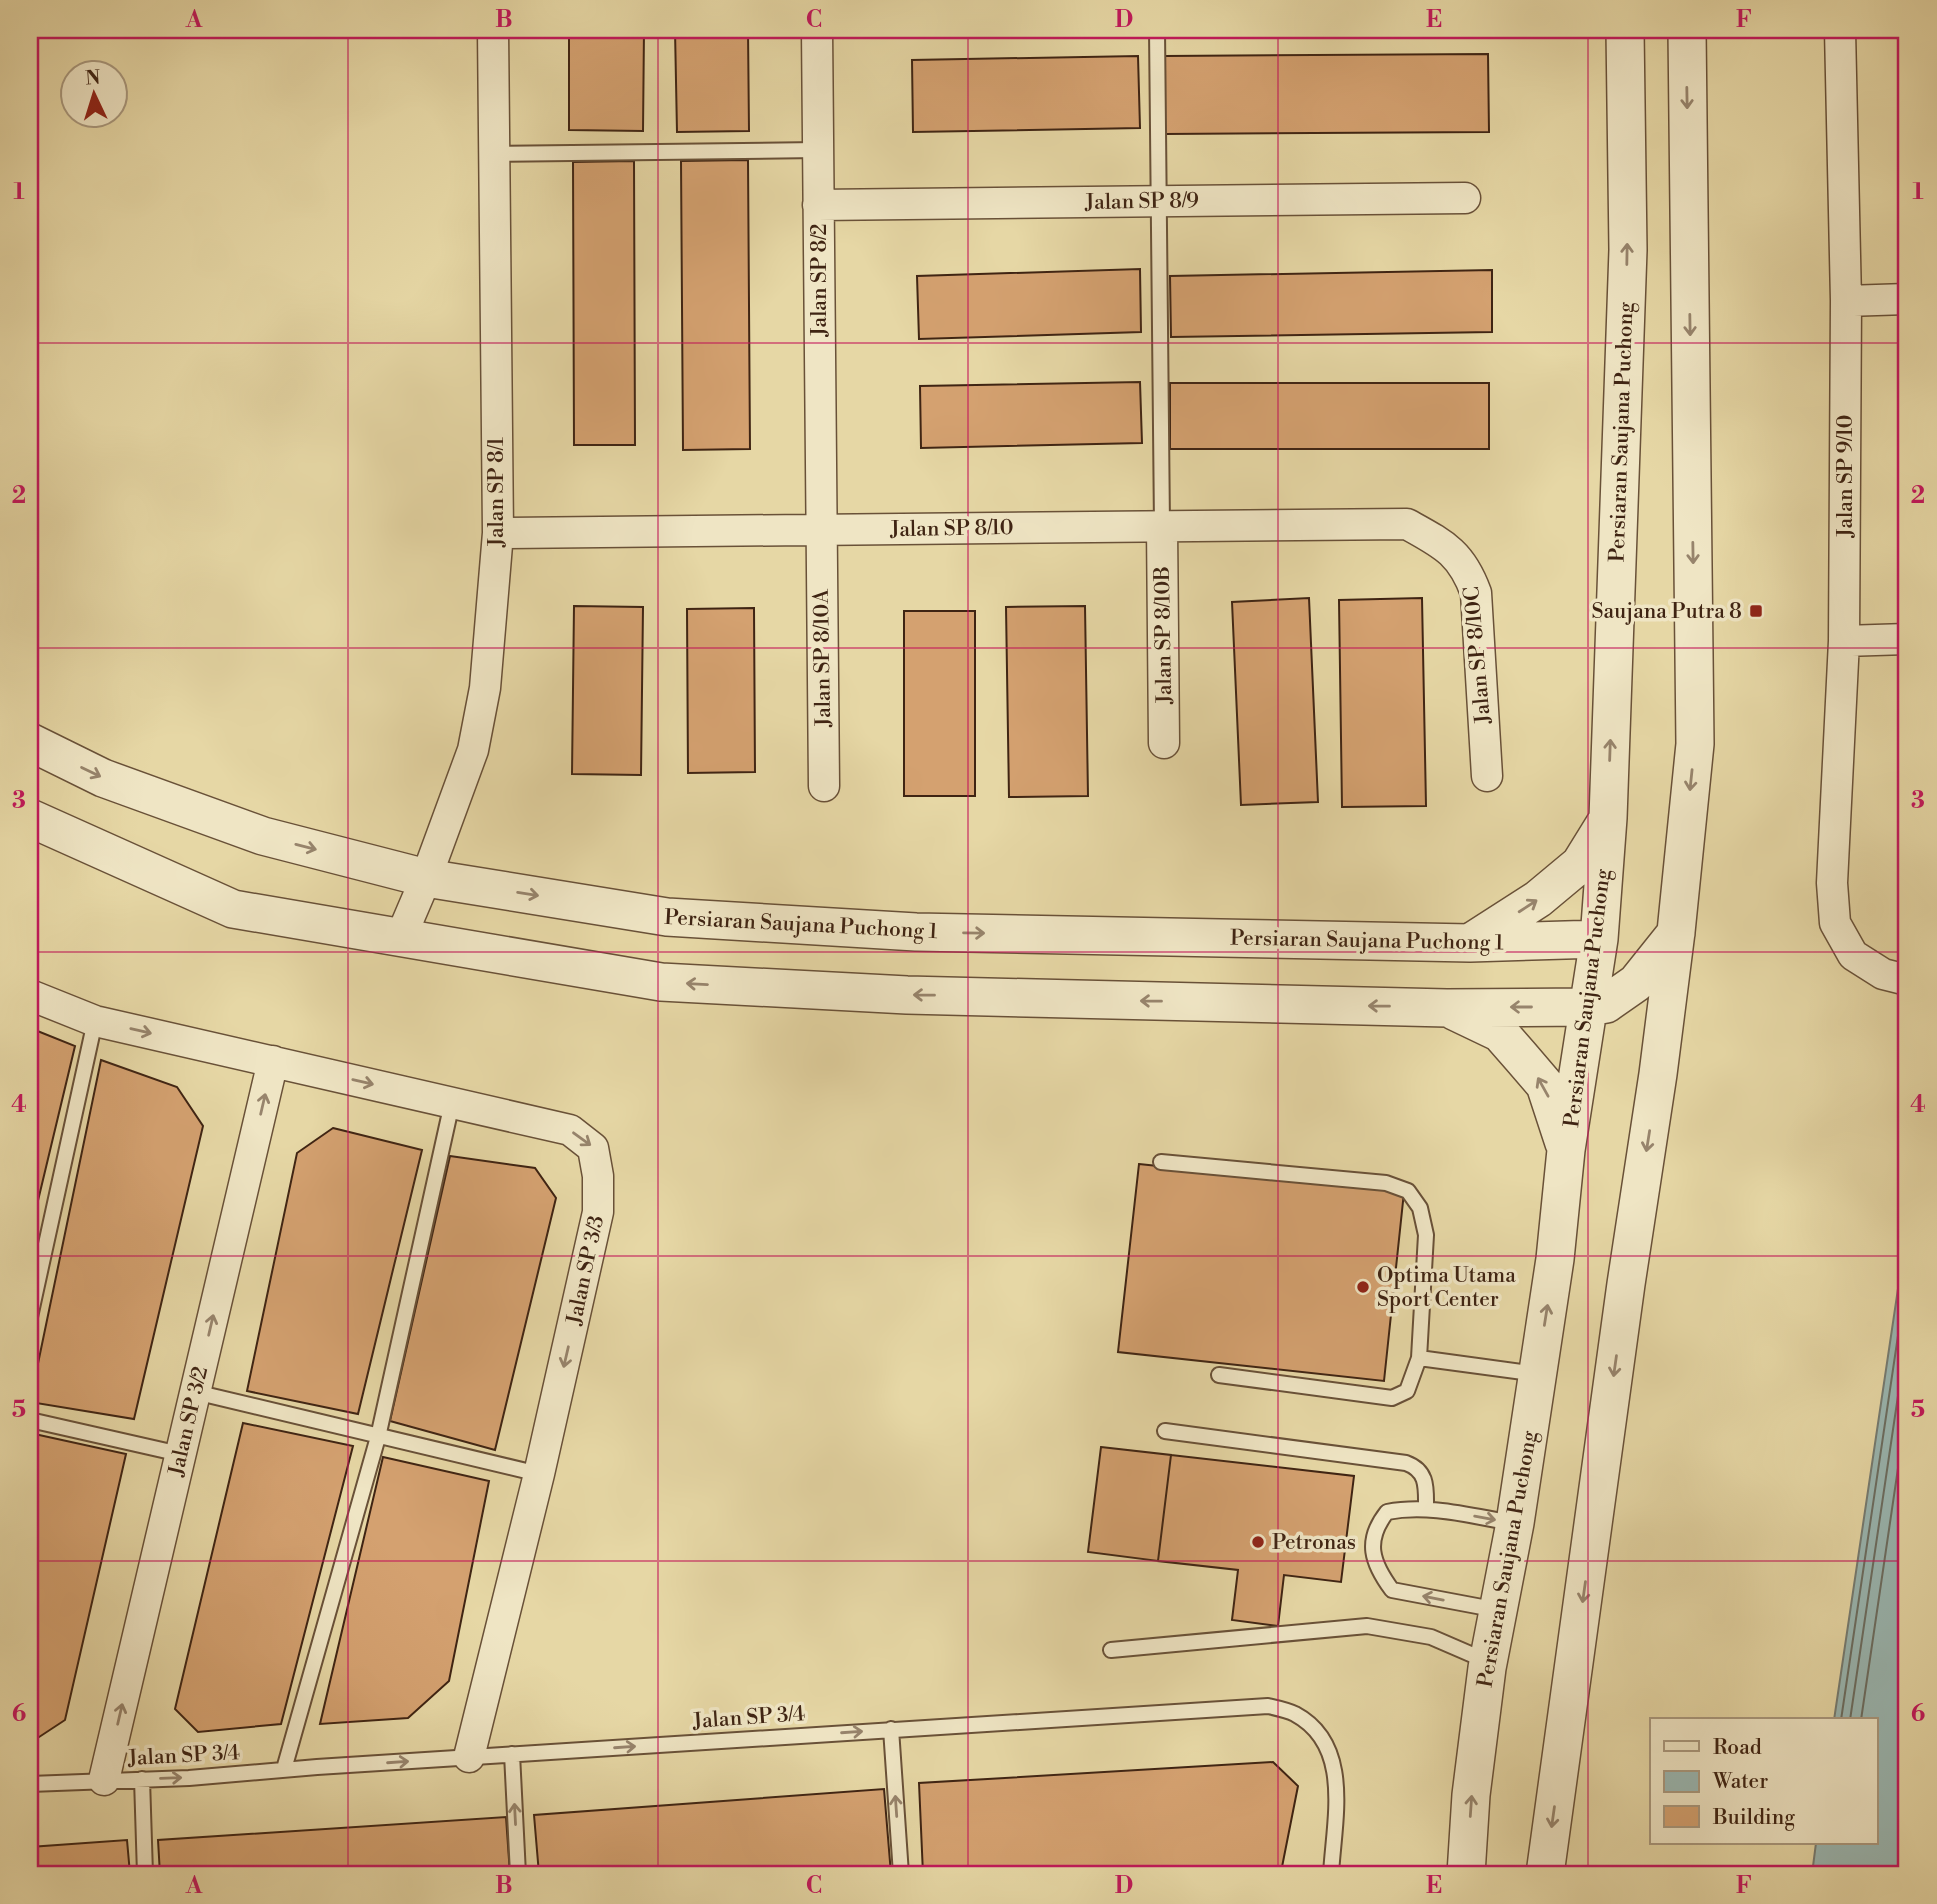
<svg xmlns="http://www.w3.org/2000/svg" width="1937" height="1904" font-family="'Libre Bodoni',serif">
	<rect width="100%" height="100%" fill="#e6d7a5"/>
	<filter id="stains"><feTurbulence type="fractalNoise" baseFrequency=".00286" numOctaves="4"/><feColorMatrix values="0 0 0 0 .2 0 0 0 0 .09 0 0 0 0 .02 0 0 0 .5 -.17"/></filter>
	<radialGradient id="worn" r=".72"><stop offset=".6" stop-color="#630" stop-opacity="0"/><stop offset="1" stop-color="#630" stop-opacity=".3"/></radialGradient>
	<!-- water -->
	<path fill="#9ab7b2" stroke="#767c72" stroke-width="2" d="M 1907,1252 L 1907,1874 L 1812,1874 L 1816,1843 L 1876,1843 L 1876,1720 L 1834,1720 L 1903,1255 Z"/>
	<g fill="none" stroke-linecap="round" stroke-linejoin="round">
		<!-- shore -->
		<path stroke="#6c6e62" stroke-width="2" d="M 1841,1720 L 1907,1275
			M 1850,1720 L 1907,1335
			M 1861,1720 L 1907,1407"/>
	</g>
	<!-- building -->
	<path fill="#d4a170" stroke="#3f2413" stroke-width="2" d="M 569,30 L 644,30 L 643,131 L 569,130 Z
		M 675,30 L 748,30 L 749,131 L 677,132 Z
		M 1488,54 L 1489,132 L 1165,134 L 1165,56 Z
		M 1138,56 L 1140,128 L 913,132 L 912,60 Z
		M 748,160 L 750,449 L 683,450 L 681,161 Z
		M 634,161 L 635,445 L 574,445 L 573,162 Z
		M 1140,269 L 1141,332 L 919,339 L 917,276 Z
		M 1492,270 L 1492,332 L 1171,337 L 1170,276 Z
		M 1905,369 L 1907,369 L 1906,448 Z
		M 1140,382 L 1142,443 L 921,448 L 920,386 Z
		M 1170,383 L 1489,383 L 1489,449 L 1170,449 Z
		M 1309,598 L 1318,802 L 1241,805 L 1232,602 Z
		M 1422,598 L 1426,806 L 1342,807 L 1339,600 Z
		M 574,606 L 643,607 L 641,775 L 572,774 Z
		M 1085,606 L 1088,796 L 1009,797 L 1006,607 Z
		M 754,608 L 755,772 L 688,773 L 687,609 Z
		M 904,611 L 975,611 L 975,796 L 904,796 Z
		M 30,1028 L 75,1046 L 30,1234 Z
		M 101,1060 L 177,1087 L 203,1126 L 134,1419 L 30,1402 Z
		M 333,1128 L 422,1150 L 358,1414 L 247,1391 L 297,1153 Z
		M 450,1156 L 535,1168 L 556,1198 L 495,1450 L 390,1421 Z
		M 1139,1164 L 1404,1192 L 1384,1381 L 1118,1352 Z
		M 243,1423 L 353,1446 L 281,1724 L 198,1732 L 175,1709 Z
		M 30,1433 L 126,1454 L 65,1720 L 30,1743 Z
		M 1101,1447 L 1171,1455 L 1158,1561 L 1088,1552 Z
		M 1171,1455 L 1354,1476 L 1341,1582 L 1284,1575 L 1278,1626 L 1232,1620 L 1238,1570 L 1158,1561 Z
		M 383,1457 L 489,1481 L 449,1681 L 408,1718 L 320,1724 Z
		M 1273,1762 L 1298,1786 L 1281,1872 L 1247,1874 L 923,1874 L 919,1783 Z
		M 884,1789 L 891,1874 L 539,1874 L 534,1815 Z
		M 506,1817 L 510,1874 L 160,1874 L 158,1840 Z
		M 127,1840 L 130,1874 L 30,1874 L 30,1847 Z"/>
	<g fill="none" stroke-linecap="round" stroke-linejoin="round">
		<defs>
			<path id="service" d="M 1157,30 L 1162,526
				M 494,154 L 818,150
				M 1161,1162 L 1386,1183 L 1408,1191 L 1420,1208 L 1426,1235 L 1419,1358 L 1407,1391 L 1392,1398 L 1219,1375
				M 30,1317 L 95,1021
				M 1419,1358 L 1537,1374
				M 195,1392 L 539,1474
				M 30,1420 L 180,1454
				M 1165,1431 L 1406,1463 C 1428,1471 1426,1488 1426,1508
				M 1498,1610 L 1392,1590 C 1372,1563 1364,1541 1387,1512 C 1429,1504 1471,1516 1513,1523
				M 1111,1650 L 1367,1626 L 1431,1637 L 1475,1656 L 1485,1665
				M 891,1729 L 901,1874
				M 512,1754 L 518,1874
				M 284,1769 L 378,1437 L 452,1103
				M 142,1779 L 145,1874
				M 30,1784 L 189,1778 L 317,1767 L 1268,1706 C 1277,1708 1287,1710 1295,1714 C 1353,1745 1334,1820 1331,1874"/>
			<path id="minor" d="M 817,30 L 824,786
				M 1840,30 L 1846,301 L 1844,641 L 1832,883 L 1835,923 L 1853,955 L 1883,974 L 1907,980
				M 818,205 L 1465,198
				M 1846,301 L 1907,299
				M 1162,526 L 1164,743
				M 498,533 L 1407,524 C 1443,544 1461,552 1476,593 L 1487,776
				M 1844,641 L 1907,639
				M 400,939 L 426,878 L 473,750 L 485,688 L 498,533 L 493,30
				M 30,995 L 95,1021 L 570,1130 L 593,1148 L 598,1176 L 598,1212 L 539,1474 L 469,1757
				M 104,1780 L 273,1061"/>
			<path id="tertiary" d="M 30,742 L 103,778 L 263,836 L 426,878 L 667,917 L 916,932 L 1470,943 L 1599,939
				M 30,818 L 233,909 L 661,982 L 907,995 L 1447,1008 L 1589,1007 L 1606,1004 L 1636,983 L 1676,933
				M 1471,942 L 1538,899 L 1580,864 L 1606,822
				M 1454,1011 L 1500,1033 L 1521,1057 L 1545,1085 L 1564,1143
				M 1466,1874 L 1471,1795 L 1487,1668 L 1515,1523 L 1555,1259 L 1566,1150 L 1599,939 L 1608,818 L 1628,250 L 1625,30
				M 1545,1874 L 1626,1284 L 1658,1074 L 1676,932 L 1695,744 L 1687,30"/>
		</defs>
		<!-- service casing -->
		<use href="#service" stroke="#695138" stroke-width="18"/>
		<!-- minor casing -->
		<use href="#minor" stroke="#695138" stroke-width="33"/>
		<!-- tertiary casing -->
		<use href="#tertiary" stroke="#695138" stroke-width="40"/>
		<!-- service -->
		<use href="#service" stroke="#efe5c4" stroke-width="14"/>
		<!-- minor -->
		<use href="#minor" stroke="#efe5c4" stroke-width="30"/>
		<!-- tertiary -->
		<use href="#tertiary" stroke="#efe5c4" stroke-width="37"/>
	</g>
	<!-- one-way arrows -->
	<defs><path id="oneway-shaft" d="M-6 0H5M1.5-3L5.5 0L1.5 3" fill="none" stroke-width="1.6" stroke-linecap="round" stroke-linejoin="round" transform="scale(1.75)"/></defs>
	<g stroke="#97846c">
		<use href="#oneway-shaft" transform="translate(1687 98) rotate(89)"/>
		<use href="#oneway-shaft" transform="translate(1627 254) rotate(-89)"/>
		<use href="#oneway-shaft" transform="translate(1690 325) rotate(89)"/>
		<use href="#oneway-shaft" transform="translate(1693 553) rotate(89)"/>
		<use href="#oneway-shaft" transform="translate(1610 750) rotate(-88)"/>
		<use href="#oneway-shaft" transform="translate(91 772) rotate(26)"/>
		<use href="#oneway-shaft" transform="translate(1691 780) rotate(96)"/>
		<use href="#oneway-shaft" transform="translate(306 847) rotate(14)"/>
		<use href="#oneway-shaft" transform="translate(528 894) rotate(9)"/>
		<use href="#oneway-shaft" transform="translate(1528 906) rotate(-33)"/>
		<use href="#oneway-shaft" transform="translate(974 933) rotate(1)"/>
		<use href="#oneway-shaft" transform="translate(697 984) rotate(-177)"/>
		<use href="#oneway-shaft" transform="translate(924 995) rotate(-179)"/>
		<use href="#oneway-shaft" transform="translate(1151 1001) rotate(-179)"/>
		<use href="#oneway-shaft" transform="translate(1379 1006) rotate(-179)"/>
		<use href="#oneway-shaft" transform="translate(1521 1007) rotate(180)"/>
		<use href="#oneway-shaft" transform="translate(141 1031) rotate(13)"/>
		<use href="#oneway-shaft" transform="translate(363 1082) rotate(13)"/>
		<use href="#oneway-shaft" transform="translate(1543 1087) rotate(-119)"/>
		<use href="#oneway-shaft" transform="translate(263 1104) rotate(-77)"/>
		<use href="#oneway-shaft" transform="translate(582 1139) rotate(36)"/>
		<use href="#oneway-shaft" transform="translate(1648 1141) rotate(99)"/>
		<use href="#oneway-shaft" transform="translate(1546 1315) rotate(-81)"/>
		<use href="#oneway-shaft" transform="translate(211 1325) rotate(-77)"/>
		<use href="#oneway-shaft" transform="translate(566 1357) rotate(103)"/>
		<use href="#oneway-shaft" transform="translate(1615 1366) rotate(98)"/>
		<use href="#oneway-shaft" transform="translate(1485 1518) rotate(10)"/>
		<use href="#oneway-shaft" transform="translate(1584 1592) rotate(98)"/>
		<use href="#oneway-shaft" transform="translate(1433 1598) rotate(-169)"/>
		<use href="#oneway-shaft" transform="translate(120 1714) rotate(-77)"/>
		<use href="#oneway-shaft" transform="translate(852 1732) rotate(-4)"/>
		<use href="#oneway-shaft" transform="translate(625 1747) rotate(-4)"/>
		<use href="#oneway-shaft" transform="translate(398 1762) rotate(-4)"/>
		<use href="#oneway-shaft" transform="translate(171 1778) rotate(-2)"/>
		<use href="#oneway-shaft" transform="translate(896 1806) rotate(-94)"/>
		<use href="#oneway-shaft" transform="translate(1471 1806) rotate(-86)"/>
		<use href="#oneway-shaft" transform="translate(515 1814) rotate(-93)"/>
		<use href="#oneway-shaft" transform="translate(1553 1817) rotate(98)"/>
	</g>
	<!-- grid -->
	<path fill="none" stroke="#c2185b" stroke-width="2" stroke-opacity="0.55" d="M 348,30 L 348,1874M 658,30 L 658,1874M 968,30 L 968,1874M 1278,30 L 1278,1874M 1588,30 L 1588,1874M 30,343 L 1907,343M 30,648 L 1907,648M 30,952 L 1907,952M 30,1256 L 1907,1256M 30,1561 L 1907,1561"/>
	<!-- markers -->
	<g fill="#8f2418" stroke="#efe5c4" stroke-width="2.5">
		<rect x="1749" y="604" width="14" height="14" rx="3.5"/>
		<circle cx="1363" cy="1287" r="7"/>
		<circle cx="1258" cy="1542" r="7"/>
	</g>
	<g text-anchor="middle" stroke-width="7" stroke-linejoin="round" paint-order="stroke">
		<!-- street labels -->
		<g font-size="21" fill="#3f2413" stroke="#efe5c4">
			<text transform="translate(1142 201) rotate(-1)" y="7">Jalan SP 8/9</text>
			<text transform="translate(819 280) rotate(-90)" y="7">Jalan SP 8/2</text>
			<text transform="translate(1621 432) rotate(-88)" y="7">Persiaran Saujana Puchong</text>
			<text transform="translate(1845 476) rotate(-90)" y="7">Jalan SP 9/10</text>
			<text transform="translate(496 492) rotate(-90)" y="7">Jalan SP 8/1</text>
			<text transform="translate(952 528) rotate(-1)" y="7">Jalan SP 8/10</text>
			<text transform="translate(1163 635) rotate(-91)" y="7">Jalan SP 8/10B</text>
			<text transform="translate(1477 655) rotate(-95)" y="7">Jalan SP 8/10C</text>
			<text transform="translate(822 658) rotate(-91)" y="7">Jalan SP 8/10A</text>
			<text transform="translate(801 924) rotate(3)" y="7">Persiaran Saujana Puchong 1</text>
			<text transform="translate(1367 940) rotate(1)" y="7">Persiaran Saujana Puchong 1</text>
			<text transform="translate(1587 998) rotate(-83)" y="7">Persiaran Saujana Puchong</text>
			<text transform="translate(585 1270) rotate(-78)" y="7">Jalan SP 3/3</text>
			<text transform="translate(188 1421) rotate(-77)" y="7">Jalan SP 3/2</text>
			<text transform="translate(1507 1559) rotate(-80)" y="7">Persiaran Saujana Puchong</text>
			<text transform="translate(749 1717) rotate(-4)" y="7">Jalan SP 3/4</text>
			<text transform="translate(184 1755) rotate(-3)" y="7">Jalan SP 3/4</text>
		</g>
		<!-- poi labels -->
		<g font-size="21" fill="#3f2413" stroke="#efe5c4" text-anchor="start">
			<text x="1742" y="618" text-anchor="end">Saujana Putra 8</text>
			<text x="1377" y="1282">Optima Utama<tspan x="1377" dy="24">Sport Center</tspan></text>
			<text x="1272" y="1549">Petronas</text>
		</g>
	</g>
	<!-- margin -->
	<rect width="1937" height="1904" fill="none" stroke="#e6d7a5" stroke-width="77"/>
	<!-- legend -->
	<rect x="1650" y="1718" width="228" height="126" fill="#efe5c4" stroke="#a9987d" stroke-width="2"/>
	<rect x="1664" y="1741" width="35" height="10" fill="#efe5c4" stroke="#a9987d" stroke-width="2"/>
	<text x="1713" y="1754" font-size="21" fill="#3f2413">Road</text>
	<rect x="1664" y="1771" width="35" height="21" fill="#9ab7b2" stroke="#a9987d" stroke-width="2"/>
	<text x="1713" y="1788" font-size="21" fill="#3f2413">Water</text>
	<rect x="1664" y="1806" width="35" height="21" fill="#d4a170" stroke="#a9987d" stroke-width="2"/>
	<text x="1713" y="1824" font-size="21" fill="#3f2413">Building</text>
	<!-- north arrow -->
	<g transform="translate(94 94) rotate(356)"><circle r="33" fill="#efe5c4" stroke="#a9987d" stroke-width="2"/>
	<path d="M0-5L12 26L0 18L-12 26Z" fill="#8f2418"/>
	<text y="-10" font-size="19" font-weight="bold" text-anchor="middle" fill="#3f2413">N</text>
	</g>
	<rect x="38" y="38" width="1860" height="1828" fill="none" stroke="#c2185b" stroke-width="2.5"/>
	<g font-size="23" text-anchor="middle" font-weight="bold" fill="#c2185b">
		<text x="194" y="27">A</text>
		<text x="504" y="27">B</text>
		<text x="814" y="27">C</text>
		<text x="1124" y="27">D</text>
		<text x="1434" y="27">E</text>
		<text x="1744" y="27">F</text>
		<text x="19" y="199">1</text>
		<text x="1918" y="199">1</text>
		<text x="19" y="503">2</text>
		<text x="1918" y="503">2</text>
		<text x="19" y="808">3</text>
		<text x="1918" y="808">3</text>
		<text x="19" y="1112">4</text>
		<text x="1918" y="1112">4</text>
		<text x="19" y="1417">5</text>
		<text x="1918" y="1417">5</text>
		<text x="19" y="1721">6</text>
		<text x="1918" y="1721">6</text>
		<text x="194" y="1893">A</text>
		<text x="504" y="1893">B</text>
		<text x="814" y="1893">C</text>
		<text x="1124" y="1893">D</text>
		<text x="1434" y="1893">E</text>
		<text x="1744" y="1893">F</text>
	</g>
	<rect width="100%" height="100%" filter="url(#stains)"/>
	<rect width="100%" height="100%" fill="url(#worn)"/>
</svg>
